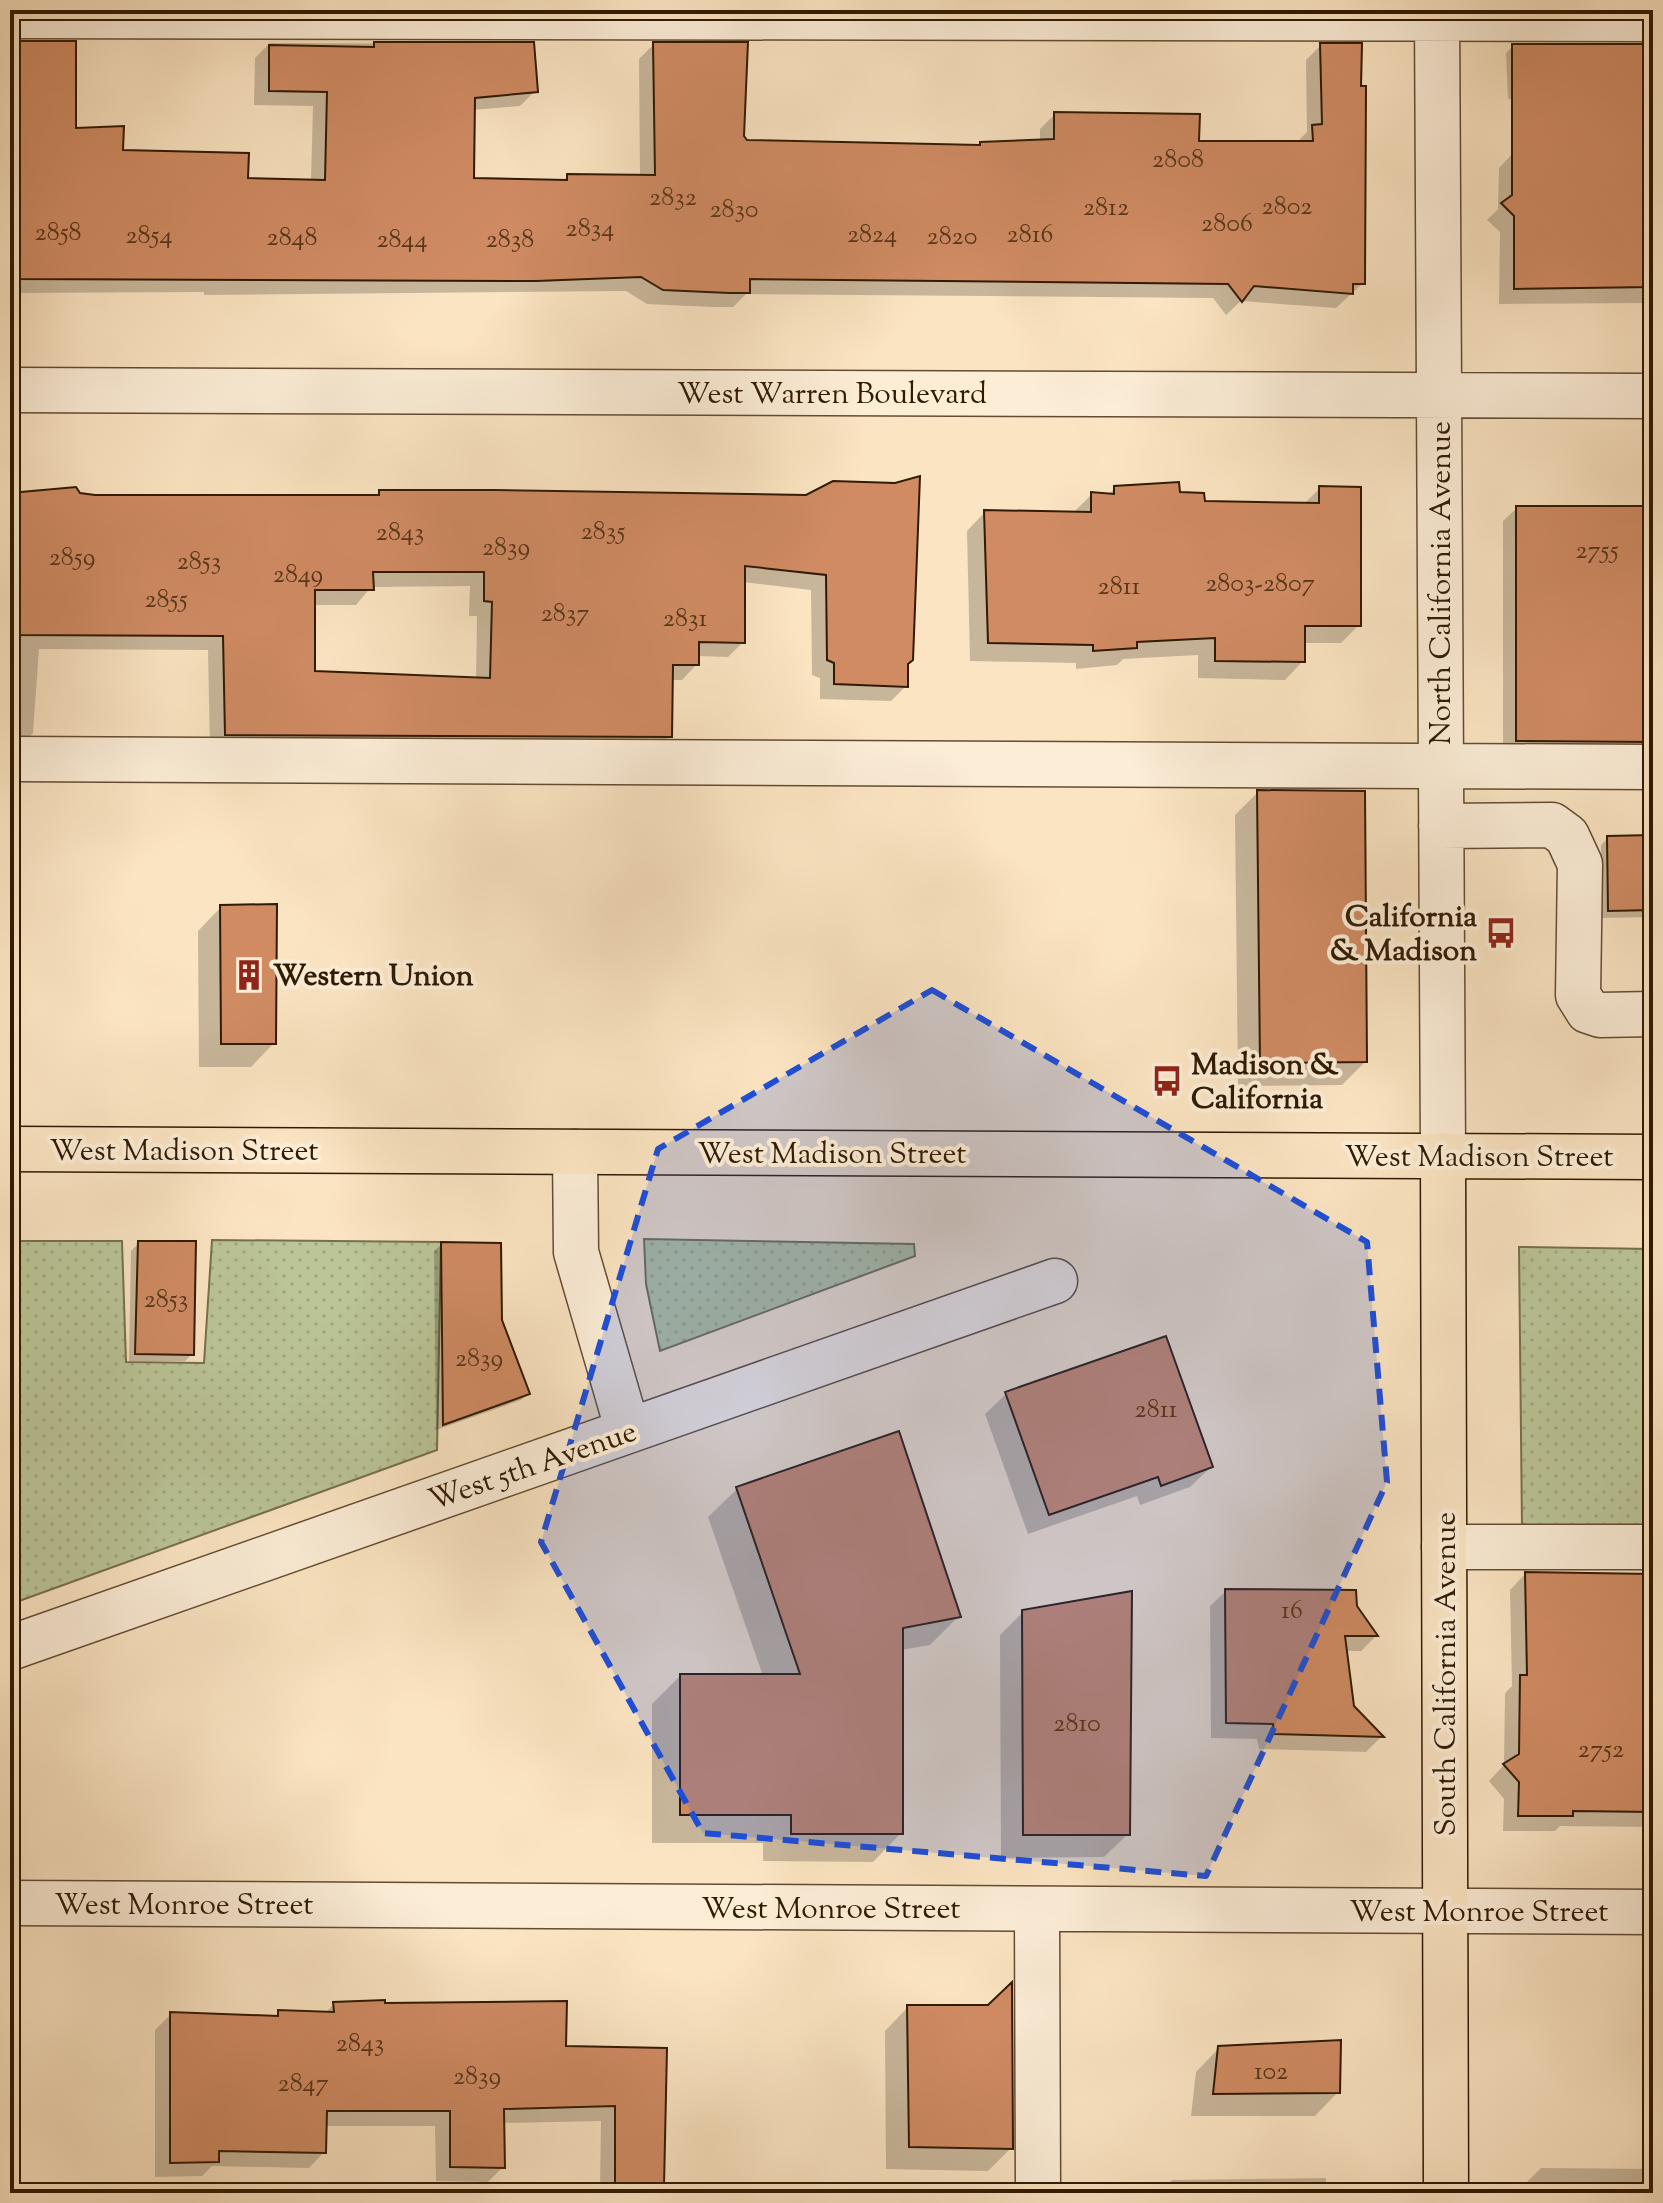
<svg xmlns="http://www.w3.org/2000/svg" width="1663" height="2203" font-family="'Sorts Mill Goudy',serif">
	<defs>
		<pattern id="grass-dots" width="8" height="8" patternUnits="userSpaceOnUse" patternTransform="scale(2)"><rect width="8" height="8" fill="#bbc597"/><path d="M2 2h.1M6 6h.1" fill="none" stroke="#a1a980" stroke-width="1.8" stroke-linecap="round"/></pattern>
	</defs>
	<rect width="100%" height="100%" fill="#fbe4c2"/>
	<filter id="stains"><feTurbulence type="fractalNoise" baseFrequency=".0025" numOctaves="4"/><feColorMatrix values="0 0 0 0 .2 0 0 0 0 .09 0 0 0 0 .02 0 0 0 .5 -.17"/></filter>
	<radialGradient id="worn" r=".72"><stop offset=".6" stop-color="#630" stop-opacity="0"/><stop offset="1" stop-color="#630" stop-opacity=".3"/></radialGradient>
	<!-- grass -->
	<path fill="url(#grass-dots)" stroke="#76704c" stroke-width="2" d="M 644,1239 L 914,1244 L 915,1256 L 660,1351 L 646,1284 Z
		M 212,1240 L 441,1242 L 437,1450 L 19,1601 L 13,1241 L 122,1241 L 126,1362 L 204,1363 Z
		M 1519,1247 L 1653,1249 L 1653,1530 L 1522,1527 Z"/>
	<!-- shadow -->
	<path fill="#0003" fill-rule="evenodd" d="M 270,43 L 532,44 L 535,91 L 520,106 L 473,110 L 472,180 L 562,182 L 568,176 L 640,177 L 639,59 L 654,44 L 746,142 L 978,147 L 1040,142 L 1040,129 L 1055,114 L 1197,143 L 1298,141 L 1307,132 L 1306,60 L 1321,45 L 1363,283 L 1336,308 L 1241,301 L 1226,315 L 1213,298 L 746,294 L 733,307 L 713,307 L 647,304 L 626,291 L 204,295 L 204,292 L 10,293 L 10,44 L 74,130 L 121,152 L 246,180 L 311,181 L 313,106 L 254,105 L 255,58 Z
		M 1653,45 L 1653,94 L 1508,99 L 1506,53 L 1513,46 Z
		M 1514,152 L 1653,158 L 1653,303 L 1499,304 L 1500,232 L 1487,220 L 1498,209 L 1499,168 Z
		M 1115,488 L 1178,494 L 1203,503 L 1303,505 L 1320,488 L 1359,625 L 1341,643 L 1303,643 L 1303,661 L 1285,680 L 1198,678 L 1198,655 L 1123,659 L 1117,665 L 1076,669 L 1076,663 L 970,661 L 967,531 L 985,512 L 1074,512 L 1092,494 L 1108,495 Z
		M 10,490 L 17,495 L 95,497 L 374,497 L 380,492 L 807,497 L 906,665 L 906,686 L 891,701 L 820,699 L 820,678 L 812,675 L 811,590 L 743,582 L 743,642 L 728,657 L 697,656 L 697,664 L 682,680 L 671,680 L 670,736 L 654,751 L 210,750 L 208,650 L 39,649 L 33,733 L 17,749 L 10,749 ZM 470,586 L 469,616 L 477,616 L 476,679 L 313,673 L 313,605 L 356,605 L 371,587 Z
		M 1517,508 L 1653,508 L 1653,760 L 1503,754 L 1503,521 Z
		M 1258,792 L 1365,1062 L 1342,1085 L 1238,1086 L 1235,815 Z
		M 1653,837 L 1653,917 L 1601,918 L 1601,845 L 1608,838 Z
		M 221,907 L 274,1043 L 251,1067 L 199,1067 L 198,931 Z
		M 139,1243 L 192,1354 L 185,1361 L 129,1361 L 131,1251 Z
		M 442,1244 L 500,1320 L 528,1393 L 521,1400 L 436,1430 L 434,1251 Z
		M 1006,1394 L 1211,1467 L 1190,1487 L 1140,1505 L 1137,1496 L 1028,1534 L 985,1414 Z
		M 737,1489 L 958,1617 L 930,1645 L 901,1650 L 901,1833 L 873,1862 L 763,1861 L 763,1843 L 652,1843 L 652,1704 L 680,1676 L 763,1676 L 708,1517 Z
		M 1525,1574 L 1653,1576 L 1653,1827 L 1560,1826 L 1555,1831 L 1503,1831 L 1504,1799 L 1489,1781 L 1504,1765 L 1505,1693 L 1512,1686 L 1510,1590 Z
		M 1226,1591 L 1355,1607 L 1376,1636 L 1361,1651 L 1345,1651 L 1352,1707 L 1381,1737 L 1366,1752 L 1259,1749 L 1257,1739 L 1211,1738 L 1210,1606 Z
		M 1023,1612 L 1128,1834 L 1104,1857 L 1001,1858 L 1000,1635 Z
		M 334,2004 L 564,2048 L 665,2050 L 662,2185 L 658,2193 L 507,2193 L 600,2188 L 601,2121 L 502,2123 L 503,2167 L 488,2182 L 436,2181 L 435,2126 L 325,2126 L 324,2152 L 309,2168 L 212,2166 L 202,2176 L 155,2177 L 155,2030 L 171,2014 L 274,2018 L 279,2012 L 324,2014 Z
		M 908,2007 L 989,2007 L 1011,2148 L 988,2171 L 886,2169 L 885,2031 Z
		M 1219,2048 L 1338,2092 L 1315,2116 L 1191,2116 L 1196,2072 Z
		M 1541,2168 L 1653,2169 L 1653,2193 L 1526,2193 L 1525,2184 Z
		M 1326,2178 L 1326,2193 L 1159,2193 L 1172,2180 Z"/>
	<!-- building -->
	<path fill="#d08b63" stroke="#301a02" stroke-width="2" fill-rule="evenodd" d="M 10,41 L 76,41 L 76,128 L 124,126 L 123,150 L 249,153 L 248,178 L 325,180 L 327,92 L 269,91 L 269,45 L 374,47 L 374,42 L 534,42 L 538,92 L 475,98 L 474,178 L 567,180 L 567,174 L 655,175 L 653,42 L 748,42 L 744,136 L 747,140 L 980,145 L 980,142 L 1054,139 L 1054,112 L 1200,114 L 1199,141 L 1313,141 L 1312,125 L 1322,124 L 1320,43 L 1362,43 L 1361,86 L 1366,86 L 1365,284 L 1353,284 L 1353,294 L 1254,286 L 1242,302 L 1228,284 L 750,279 L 750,293 L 729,293 L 663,290 L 641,277 L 536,281 L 10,279 Z
		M 1512,44 L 1653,44 L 1653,287 L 1514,289 L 1514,216 L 1501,203 L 1512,195 Z
		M 920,476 L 913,660 L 908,664 L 908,687 L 834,684 L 834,663 L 827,660 L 826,575 L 745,566 L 745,643 L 699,642 L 699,665 L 673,665 L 672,737 L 225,735 L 223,636 L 10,635 L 10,493 L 76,487 L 80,493 L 95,495 L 379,495 L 379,490 L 494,490 L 806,495 L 833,481 L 895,483 ZM 373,572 L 484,572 L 484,601 L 492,602 L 490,678 L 315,671 L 315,590 L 374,590 Z
		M 1179,482 L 1180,492 L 1204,493 L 1205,501 L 1319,503 L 1319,486 L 1361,487 L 1361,626 L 1305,626 L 1305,662 L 1215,661 L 1215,638 L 1137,642 L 1137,648 L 1093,651 L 1093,645 L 988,643 L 984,510 L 1091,512 L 1091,492 L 1114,494 L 1114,486 Z
		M 1516,506 L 1653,506 L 1653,742 L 1516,741 Z
		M 1257,790 L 1365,791 L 1367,1062 L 1260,1063 Z
		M 1653,835 L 1653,910 L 1608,911 L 1607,836 Z
		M 277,904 L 276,1044 L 221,1044 L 220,905 Z
		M 138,1241 L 196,1241 L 194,1355 L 135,1354 Z
		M 441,1242 L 501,1243 L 502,1320 L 530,1394 L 443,1425 Z
		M 1166,1336 L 1213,1467 L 1161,1486 L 1158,1477 L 1049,1515 L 1005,1392 Z
		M 899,1431 L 961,1617 L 903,1628 L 903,1834 L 791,1834 L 791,1815 L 680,1815 L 680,1674 L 800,1674 L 736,1487 Z
		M 1525,1572 L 1653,1574 L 1653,1812 L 1573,1811 L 1573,1816 L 1518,1816 L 1519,1782 L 1503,1764 L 1519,1754 L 1520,1675 L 1527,1675 Z
		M 1225,1589 L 1356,1590 L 1357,1606 L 1378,1636 L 1345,1636 L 1354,1706 L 1384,1737 L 1274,1734 L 1273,1724 L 1226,1723 Z
		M 1132,1591 L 1130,1835 L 1023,1835 L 1022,1610 Z
		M 1012,1982 L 1013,2149 L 909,2147 L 907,2005 L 988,2005 Z
		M 385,2000 L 385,2003 L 567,2001 L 566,2046 L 667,2048 L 664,2186 L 615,2185 L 615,2106 L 504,2109 L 505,2168 L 450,2167 L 450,2111 L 327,2111 L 326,2153 L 219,2151 L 219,2162 L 170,2163 L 170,2012 L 278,2016 L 278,2010 L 334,2012 L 333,2002 Z
		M 1341,2040 L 1340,2093 L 1213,2094 L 1218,2046 Z"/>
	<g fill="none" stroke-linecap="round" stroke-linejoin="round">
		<defs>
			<path id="minor" d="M 1437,10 L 1443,1155
				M 10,16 L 1653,19
				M 10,390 L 1653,396
				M 10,759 L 1653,767
				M 1441,826 L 1552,825 L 1567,836 L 1580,864 L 1578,995 L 1588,1011 L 1600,1015 L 1653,1014
				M 575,1152 L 576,1252 L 628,1431
				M 1444,1547 L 1653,1547
				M 10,1648 L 1055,1281
				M 10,1903 L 1653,1912
				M 1037,1909 L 1038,2193"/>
			<path id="major" d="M 10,1149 L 1653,1157
				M 1443,1155 L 1446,2193"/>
		</defs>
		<!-- minor casing -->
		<use href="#minor" stroke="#634c32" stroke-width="47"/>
		<!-- major casing -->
		<use href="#major" stroke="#301a02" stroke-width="47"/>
		<!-- minor -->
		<use href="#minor" stroke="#fcedd7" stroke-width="44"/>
		<!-- major -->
		<use href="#major" stroke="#fbe4c2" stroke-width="44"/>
	</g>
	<!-- marked area -->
	<path fill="#1d4ed8" fill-opacity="0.2" stroke="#1d4ed8" stroke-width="6" stroke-dasharray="16 10" stroke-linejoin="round" d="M 932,990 L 1367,1242 L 1387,1482 L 1206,1876 L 703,1833 L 541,1542 L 658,1149 Z"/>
	<!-- icons -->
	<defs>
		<symbol id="bus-bare" viewBox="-9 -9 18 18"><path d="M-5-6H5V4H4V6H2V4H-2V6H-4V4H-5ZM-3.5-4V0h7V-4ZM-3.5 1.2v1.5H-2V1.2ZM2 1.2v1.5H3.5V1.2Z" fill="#8f2418" stroke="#fcedd7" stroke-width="2.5" paint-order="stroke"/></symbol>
		<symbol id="building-bare" viewBox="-9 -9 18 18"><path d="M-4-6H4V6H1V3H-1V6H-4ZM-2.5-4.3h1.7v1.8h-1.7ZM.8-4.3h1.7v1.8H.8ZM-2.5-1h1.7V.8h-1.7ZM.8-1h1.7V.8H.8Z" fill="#8f2418" stroke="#fcedd7" stroke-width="2.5" paint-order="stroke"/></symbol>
	</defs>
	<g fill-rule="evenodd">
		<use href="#bus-bare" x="1479" y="911" width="44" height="44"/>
		<use href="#building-bare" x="227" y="953" width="44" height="44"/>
		<use href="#bus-bare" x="1145" y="1059" width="44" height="44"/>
	</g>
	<g text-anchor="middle" stroke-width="8" stroke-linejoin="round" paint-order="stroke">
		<!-- number labels -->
		<g font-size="26" fill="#58361a">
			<text x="1178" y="167">2808</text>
			<text x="673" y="205">2832</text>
			<text x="1287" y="214">2802</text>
			<text x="1106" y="215">2812</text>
			<text x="734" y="217">2830</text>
			<text x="1227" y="231">2806</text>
			<text x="590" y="236">2834</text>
			<text x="58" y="240">2858</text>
			<text x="872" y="242">2824</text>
			<text x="1030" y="242">2816</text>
			<text x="149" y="243">2854</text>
			<text x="952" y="244">2820</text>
			<text x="292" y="245">2848</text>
			<text x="402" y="247">2844</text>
			<text x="510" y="247">2838</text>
			<text x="603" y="539">2835</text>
			<text x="400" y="540">2843</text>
			<text x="506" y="555">2839</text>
			<text x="1597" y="558">2755</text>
			<text x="72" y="565">2859</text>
			<text x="199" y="569">2853</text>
			<text x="298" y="582">2849</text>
			<text x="1260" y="591">2803-2807</text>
			<text x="1119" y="594">2811</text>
			<text x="166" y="607">2855</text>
			<text x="565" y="621">2837</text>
			<text x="685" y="626">2831</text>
			<text x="166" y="1307">2853</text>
			<text x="479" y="1366">2839</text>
			<text x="1156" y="1417">2811</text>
			<text x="1292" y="1618">16</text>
			<text x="1077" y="1731">2810</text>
			<text x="1601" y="1757">2752</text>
			<text x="360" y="2051">2843</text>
			<text x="1271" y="2079">102</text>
			<text x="477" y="2084">2839</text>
			<text x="303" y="2091">2847</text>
		</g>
		<!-- street labels -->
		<g font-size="30" fill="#301a02" stroke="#fcedd7">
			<text x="832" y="403">West Warren Boulevard</text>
			<text transform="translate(1440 583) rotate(-90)" y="10">North California Avenue</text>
			<text x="184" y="1160">West Madison Street</text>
			<text x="832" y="1163">West Madison Street</text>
			<text x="1479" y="1166">West Madison Street</text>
			<text transform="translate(532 1465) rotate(-19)" y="10">West 5th Avenue</text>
			<text transform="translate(1445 1674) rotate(-90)" y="10">South California Avenue</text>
			<text x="184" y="1914">West Monroe Street</text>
			<text x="831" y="1918">West Monroe Street</text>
			<text x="1479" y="1921">West Monroe Street</text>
		</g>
		<!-- poi labels -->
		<g font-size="30" font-weight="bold" fill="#301a02" stroke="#fcedd7" text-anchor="start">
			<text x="1477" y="926" text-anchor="end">California<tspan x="1477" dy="34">&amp; Madison</tspan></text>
			<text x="273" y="985">Western Union</text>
			<text x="1191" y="1074">Madison &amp;<tspan x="1191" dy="34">California</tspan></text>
		</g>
	</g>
	<!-- margin -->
	<rect width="1663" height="2203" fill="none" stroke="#fbe4c2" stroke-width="40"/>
	<rect x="12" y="12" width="1639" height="2179" fill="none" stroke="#301a02" stroke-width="4"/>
	<rect x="20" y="20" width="1623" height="2163" fill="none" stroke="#301a02" stroke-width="2"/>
	<rect width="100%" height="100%" filter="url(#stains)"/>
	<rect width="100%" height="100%" fill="url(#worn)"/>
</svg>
